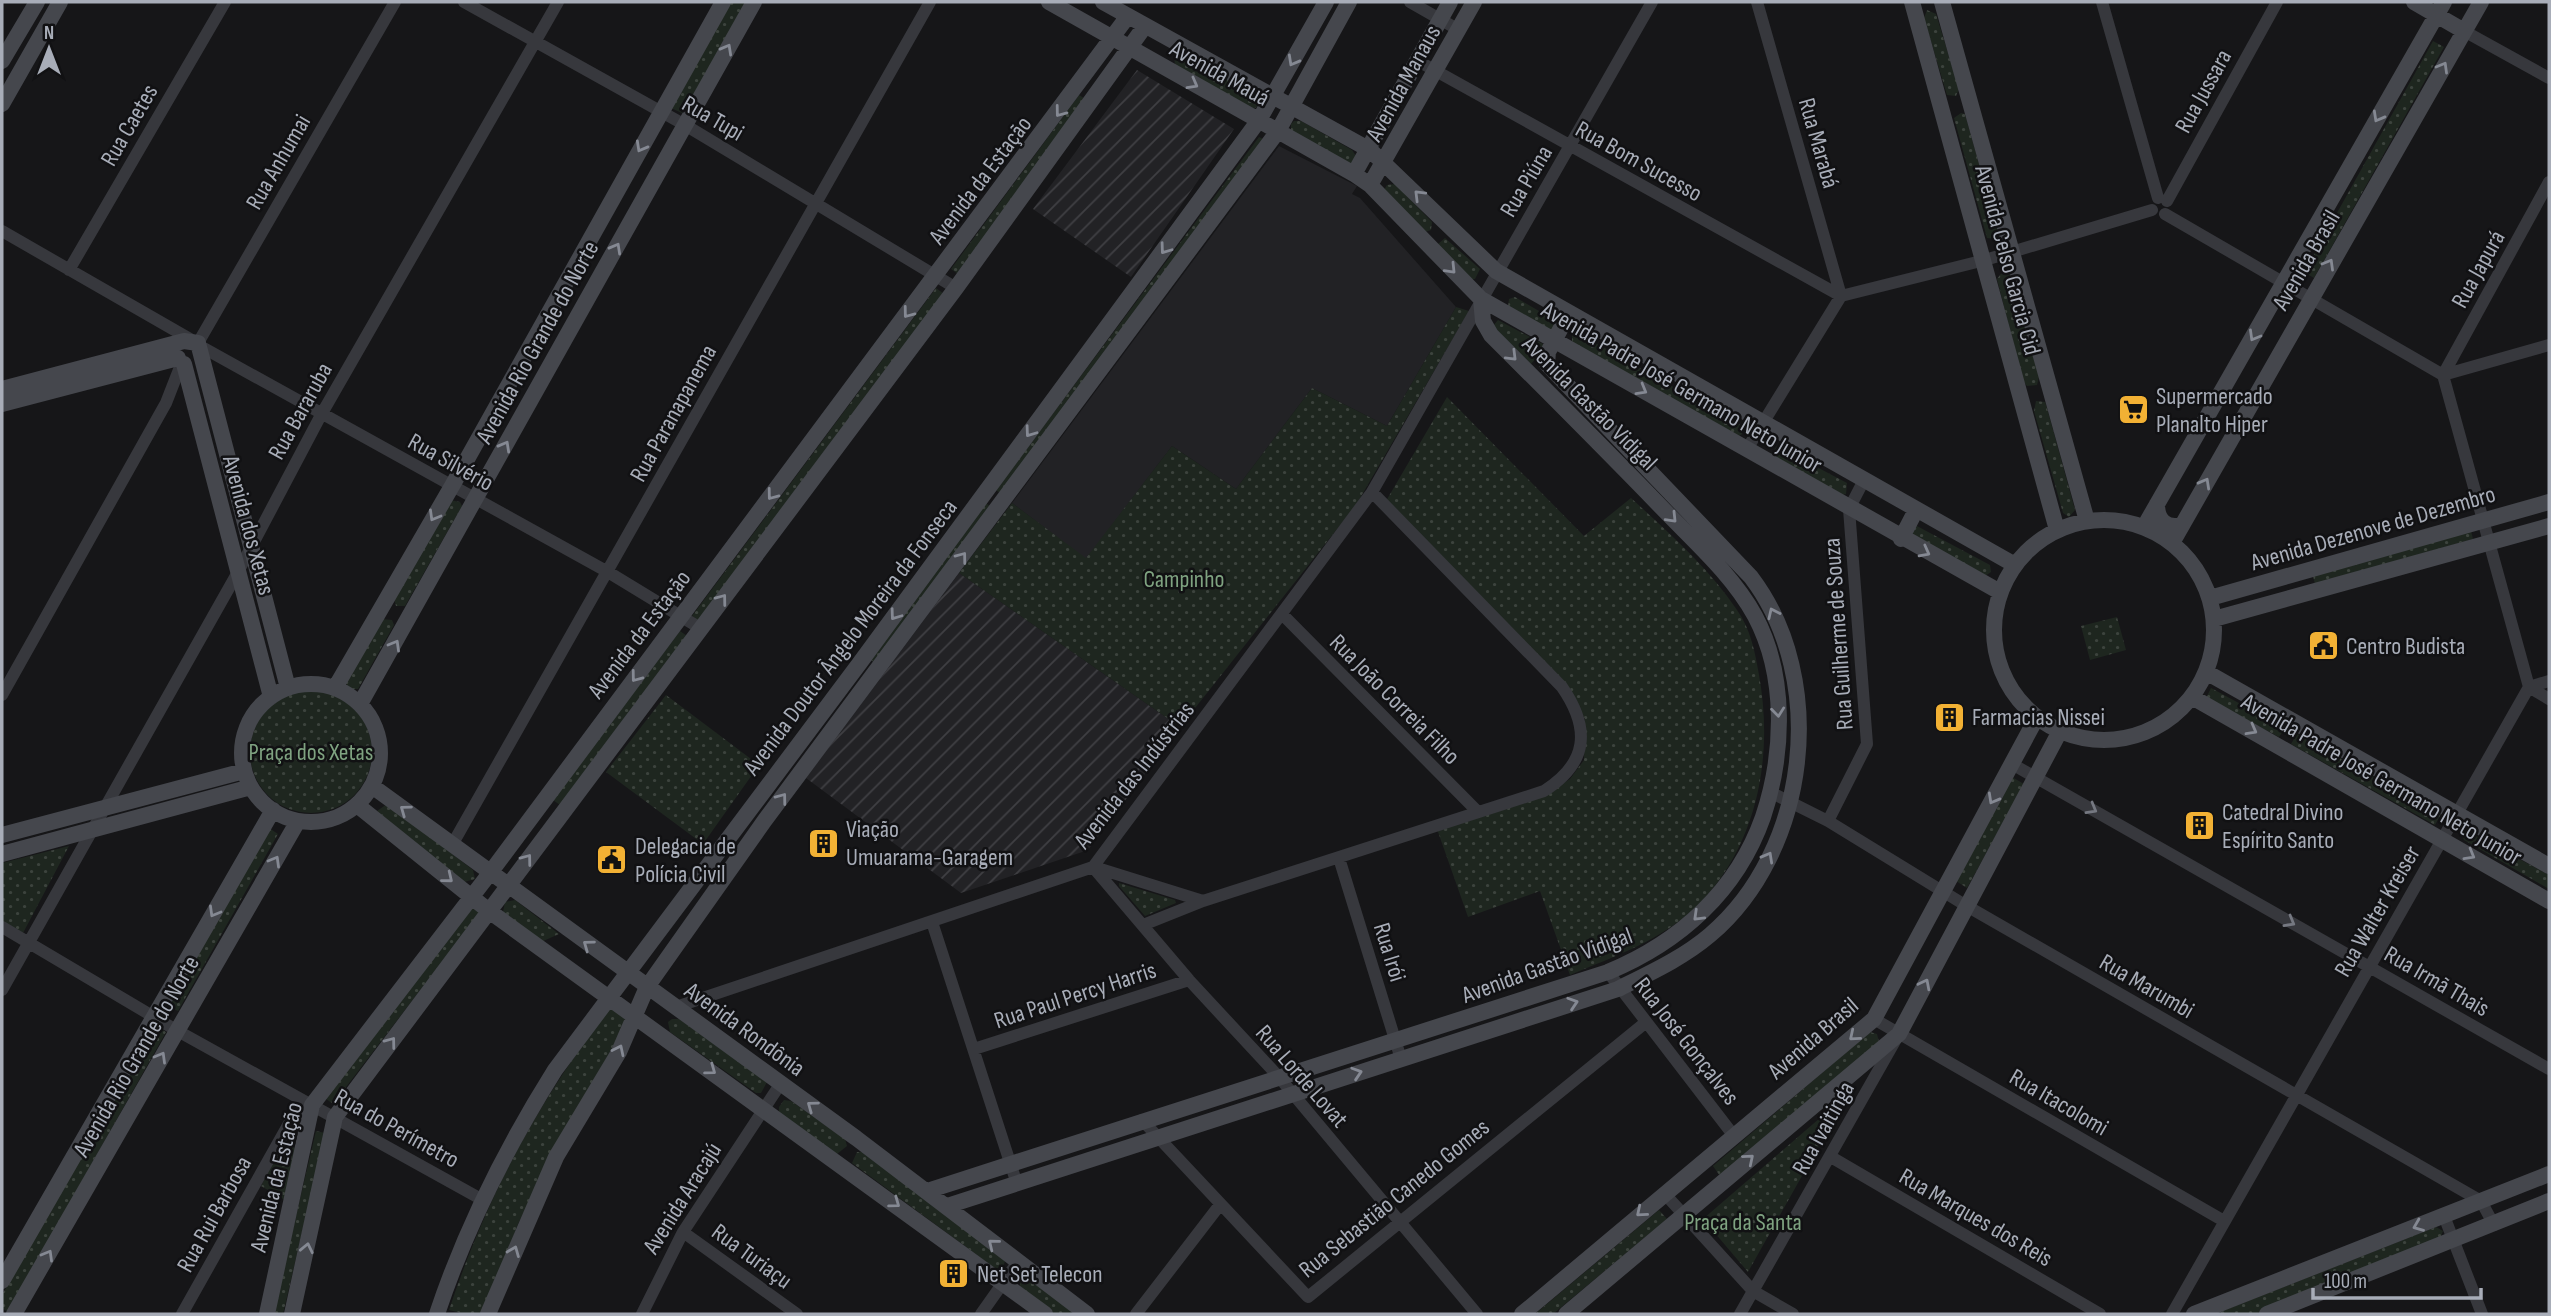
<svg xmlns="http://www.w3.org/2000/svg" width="2551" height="1316" font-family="'Sofia Sans Condensed',sans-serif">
	<defs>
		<pattern id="industrial-furrows" width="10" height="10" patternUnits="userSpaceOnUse" patternTransform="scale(1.75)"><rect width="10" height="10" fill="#222225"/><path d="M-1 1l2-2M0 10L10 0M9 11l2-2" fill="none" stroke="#3f3f43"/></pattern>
		<pattern id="green-dots" width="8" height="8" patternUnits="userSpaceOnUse" patternTransform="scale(1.75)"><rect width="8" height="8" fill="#1e261f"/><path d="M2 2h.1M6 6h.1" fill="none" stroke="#3c433d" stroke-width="1.8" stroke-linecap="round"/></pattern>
	</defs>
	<rect width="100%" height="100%" fill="#161618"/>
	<!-- built -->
	<path fill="#222225" d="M 1279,146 L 1357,186 L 1352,194 L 1360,198 L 1456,307 L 1387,426 L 1312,388 L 1236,489 L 1172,446 L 1086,559 L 1012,503 Z"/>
	<!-- industrial -->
	<path fill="url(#industrial-furrows)" d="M 1137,70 L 1234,129 L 1131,277 L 1033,209 Z
		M 959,573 L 1180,727 L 1088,850 L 961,893 L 806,778 Z"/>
	<!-- green -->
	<path fill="url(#green-dots)" d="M 728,2 L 748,2 L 686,109 L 682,113 L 671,108 Z
		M 1927,10 L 1936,14 L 1959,89 L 1956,96 L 1947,95 L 1924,18 Z
		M 2433,41 L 2444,47 L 2314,278 L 2304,272 Z
		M 1181,53 L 1255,95 L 1259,98 L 1259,105 L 1254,109 L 1175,65 L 1174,56 Z
		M 1079,95 L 1087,100 L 958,274 L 951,269 Z
		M 1961,113 L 1965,114 L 1998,232 L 1996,239 L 1987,238 L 1954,118 Z
		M 1294,121 L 1301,121 L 1352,150 L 1356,156 L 1353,162 L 1348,164 L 1291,133 L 1291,124 Z
		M 1259,137 L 1265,140 L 1001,494 L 996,490 Z
		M 1395,184 L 1432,222 L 1431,230 L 1425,232 L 1384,190 L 1387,185 Z
		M 1445,238 L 1480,269 L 1475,279 L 1470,279 L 1438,244 Z
		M 2003,271 L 2012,275 L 2039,377 L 2037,385 L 2027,386 L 2023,381 L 1997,279 Z
		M 936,288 L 944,294 L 700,622 L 692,616 Z
		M 1515,297 L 1556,321 L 1555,328 L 1549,331 L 1508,306 L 1509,299 Z
		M 1456,307 L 1469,311 L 1356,505 L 1180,727 L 959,573 L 1012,503 L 1086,558 L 1172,446 L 1236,489 L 1312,388 L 1387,426 Z
		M 1498,320 L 1543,344 L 1542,351 L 1531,364 L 1493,326 Z
		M 1578,333 L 1742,426 L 1742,434 L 1739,436 L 1572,343 L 1572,335 Z
		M 1447,397 L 1584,536 L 1631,498 C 1668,532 1709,568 1737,610 C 1751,630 1755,652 1759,675 C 1774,758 1757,847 1696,907 C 1660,941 1615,956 1570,975 L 1540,891 L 1468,917 L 1437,829 L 1545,795 L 1570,779 L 1584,760 L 1585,719 L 1562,680 L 1386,501 Z
		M 2036,401 L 2045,402 L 2047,408 L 2075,510 L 2069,517 L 2063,513 L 2034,411 Z
		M 1777,446 L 1847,483 L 1846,494 L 1842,495 L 1771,454 Z
		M 450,500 L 460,502 L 462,506 L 405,606 L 396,606 L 394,599 Z
		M 986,503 L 991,507 L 876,664 L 871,660 Z
		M 1915,525 L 1990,565 L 1991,572 L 1985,576 L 1912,535 Z
		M 2471,531 L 2473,539 L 2315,584 L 2313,576 Z
		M 2117,617 L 2126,650 L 2090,660 L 2081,626 Z
		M 382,619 L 392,620 L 394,625 L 358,689 L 349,689 L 346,683 Z
		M 680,631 L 687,636 L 560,805 L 553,800 Z
		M 2211,688 L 2285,728 L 2279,737 L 2206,698 Z
		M250 752a61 61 0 1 1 122 0a61 61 0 1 1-122 0Z
		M 666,695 L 759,765 L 703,844 L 606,772 Z
		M 2297,734 L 2441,814 L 2435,825 L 2291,744 Z
		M 2012,777 L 2024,784 L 1967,888 L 1956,881 Z
		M 387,804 L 473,870 L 475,879 L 464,882 L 377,811 Z
		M 269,828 L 278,834 L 178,1011 L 166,1005 Z
		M 2465,830 L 2549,875 L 2549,889 L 2464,840 L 2462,836 Z
		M 69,846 L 23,933 L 2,921 L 2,863 Z
		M 1119,883 L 1175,900 L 1176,903 L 1145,916 L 1119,886 Z
		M 515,900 L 559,934 L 541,942 L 503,912 L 505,902 Z
		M 472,906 L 480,912 L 333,1104 L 325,1098 Z
		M 611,1007 L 629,1017 L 537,1185 L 518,1224 L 484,1314 L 465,1314 L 449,1310 C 487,1196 538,1101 611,1007 Z
		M 672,1019 L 679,1019 L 767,1082 L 761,1093 L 756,1093 L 670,1032 L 668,1022 Z
		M 156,1026 L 166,1032 L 8,1312 L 2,1308 L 2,1295 Z
		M 1870,1032 L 1877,1034 L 1879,1042 L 1720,1176 L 1713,1166 Z
		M 1842,1099 L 1844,1101 L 1748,1272 L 1703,1219 Z
		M 784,1100 L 791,1101 L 845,1139 L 847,1146 L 837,1154 L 779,1112 L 779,1107 Z
		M 316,1131 L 325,1133 L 283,1314 L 273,1314 Z
		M 286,1144 L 295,1148 L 285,1200 L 261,1186 L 280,1149 Z
		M 857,1152 L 863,1152 L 1006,1258 L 1002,1270 L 996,1269 L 852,1163 Z
		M 1659,1210 L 1667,1219 L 1553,1314 L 1535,1314 Z
		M 2436,1227 L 2443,1231 L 2439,1241 L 2255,1314 L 2215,1314 Z
		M 1027,1278 L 1080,1314 L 1052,1314 L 1020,1287 L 1020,1282 Z"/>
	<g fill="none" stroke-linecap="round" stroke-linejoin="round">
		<!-- street -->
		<path stroke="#37383d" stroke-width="12" d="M 464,2 L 685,125 L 956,288
			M 1410,2 L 1459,30
			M 1757,2 L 1841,296
			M 2102,2 L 2158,198
			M 2464,31 L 2549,78
			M 1418,61 L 1841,296
			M 2167,201 L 2277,2
			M 2165,214 L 2443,375 L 2529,687 L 2172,1314
			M 2,231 L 190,339
			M 69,270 L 225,2
			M 198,343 L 395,2
			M 200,346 L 608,572 L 700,628
			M 2443,375 L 2549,182
			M 2443,375 L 2549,345
			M 1747,449 L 1841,296 L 1985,260 L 2152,210
			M 1282,614 L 1478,812
			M 2529,687 L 2549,699
			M 2529,687 L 2549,681
			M 2,695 L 166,403 L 182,362
			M 2012,764 L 2549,1069
			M 1770,792 L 1828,821 L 1965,905 L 2481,1201 L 2494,1225
			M 1828,821 L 1867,744 L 1849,509 L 1864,480
			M 452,845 L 930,2
			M 1339,858 L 1401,1059
			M 1093,867 L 1189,980 L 1278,1076 L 1477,1314
			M 1094,867 L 1203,901
			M 932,922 L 1017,1184
			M 1143,925 L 1203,901 L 1544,791 C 1588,763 1591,729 1562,687 L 1372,492
			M 2,927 L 176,1030 L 481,1199
			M 1608,972 L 1734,1136
			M 2,990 L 238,572 L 321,415 L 558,2
			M 676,1007 L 1093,867 L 1372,492 L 1652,2
			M 1874,1019 L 2224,1221
			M 974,1049 L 1189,980
			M 1142,1120 L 1308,1297 L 1645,1023
			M 1831,1157 L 2100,1314
			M 1664,1193 L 1753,1291 L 1793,1314
			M 2444,1216 L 2482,1314
			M 683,1232 L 797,1314
			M 182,1314 L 291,1120 L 312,1105
			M 642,1314 L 683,1232 L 781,1083
			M 981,1314 L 1017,1263
			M 1136,1314 L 1219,1206
			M 1740,1314 L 1895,1041"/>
		<!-- secondary -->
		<path stroke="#45474d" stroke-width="16" d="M 1049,2 L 1354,174 L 1370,185 L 1481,299 L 2000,592
			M 1103,2 L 1370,150 L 1496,271 L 2015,565
			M 1912,2 L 2057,530
			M 1942,2 L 2087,521
			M 2414,2 L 2464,31
			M 2,61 L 37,2
			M 2,104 L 60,2
			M 1354,174 L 1450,2
			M 1370,185 L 1474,2
			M 184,364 L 271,697
			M 2,389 L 184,341 L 198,343 L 288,688
			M 2,404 L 178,358
			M 2157,504 C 2157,520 2166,529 2182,525
			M1994 630a110 110 0 1 1 220 0a110 110 0 1 1-220 0Z
			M 2144,527 L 2444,2
			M 1901,539 L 1916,510
			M 2172,543 L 2481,2
			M 2210,598 L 2549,502
			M 2214,619 L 2549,526
			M 2206,672 L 2549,866
			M242 753a69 69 0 1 1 138 0a69 69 0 1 1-138 0Z
			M 335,688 L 452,486 L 723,2
			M 2192,697 L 2549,901
			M 360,704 L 754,2
			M 372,786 L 856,1138 L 1087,1314
			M 357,805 L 489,911 L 1045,1314
			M 2,835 L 244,771
			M 2,854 L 251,787
			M 927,1191 L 1608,972 C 1680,942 1737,891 1763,817 C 1784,754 1787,676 1755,616 C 1733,576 1697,544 1666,512 C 1608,452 1550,394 1491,335 L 1483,321 L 1481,299
			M 947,1206 L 1618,989 C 1650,973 1683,958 1710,935 C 1809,851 1829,680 1751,577 L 1547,364 L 1548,352 L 1569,313
			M 2,1281 L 273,810
			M 14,1314 L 298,821
			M 267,1314 L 312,1105 L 490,873 L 1128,16
			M 292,1314 L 335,1117 L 956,288 L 1145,26
			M 437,1314 C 466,1227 506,1148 555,1070 L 859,664 L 1259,120 L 1326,2
			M 488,1314 L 556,1157 L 619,1052 L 647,987 L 765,820 L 1278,131 L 1349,2
			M 1522,1314 L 1874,1019 L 2037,717
			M 1566,1314 L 1899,1034 L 2060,731
			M 2194,1314 L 2549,1174
			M 2267,1314 L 2549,1201"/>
	</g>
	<!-- one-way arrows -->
	<defs><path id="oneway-chevron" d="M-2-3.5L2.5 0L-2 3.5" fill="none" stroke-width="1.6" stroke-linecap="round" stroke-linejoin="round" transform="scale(1.75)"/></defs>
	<g stroke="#858993">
		<use href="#oneway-chevron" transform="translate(727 49) rotate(-61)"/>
		<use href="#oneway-chevron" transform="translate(1293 61) rotate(119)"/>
		<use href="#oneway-chevron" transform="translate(2443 67) rotate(-60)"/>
		<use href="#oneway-chevron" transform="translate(1193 84) rotate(29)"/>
		<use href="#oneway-chevron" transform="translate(1060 112) rotate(127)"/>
		<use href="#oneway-chevron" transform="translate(2378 117) rotate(119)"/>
		<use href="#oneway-chevron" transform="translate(641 147) rotate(119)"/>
		<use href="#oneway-chevron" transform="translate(1419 195) rotate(-135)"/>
		<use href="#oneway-chevron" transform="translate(616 248) rotate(-61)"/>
		<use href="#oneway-chevron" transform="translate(1165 249) rotate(126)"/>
		<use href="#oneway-chevron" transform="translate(2329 264) rotate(-60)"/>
		<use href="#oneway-chevron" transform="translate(1451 269) rotate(46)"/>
		<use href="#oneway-chevron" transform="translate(908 313) rotate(127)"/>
		<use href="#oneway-chevron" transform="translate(2254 336) rotate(120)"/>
		<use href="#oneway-chevron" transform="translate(1512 356) rotate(45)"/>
		<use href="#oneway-chevron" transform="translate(1642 390) rotate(30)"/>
		<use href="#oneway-chevron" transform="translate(1030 432) rotate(126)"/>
		<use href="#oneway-chevron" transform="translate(505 446) rotate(-61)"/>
		<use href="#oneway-chevron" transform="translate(2205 483) rotate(-61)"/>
		<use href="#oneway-chevron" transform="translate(772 495) rotate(127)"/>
		<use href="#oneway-chevron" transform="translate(434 516) rotate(120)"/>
		<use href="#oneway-chevron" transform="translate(1672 518) rotate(46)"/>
		<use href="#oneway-chevron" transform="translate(1925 552) rotate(28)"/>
		<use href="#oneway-chevron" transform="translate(962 557) rotate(-53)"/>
		<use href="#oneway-chevron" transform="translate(722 599) rotate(-53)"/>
		<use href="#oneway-chevron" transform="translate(1773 613) rotate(-115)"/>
		<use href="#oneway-chevron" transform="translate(895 615) rotate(126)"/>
		<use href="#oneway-chevron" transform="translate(395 645) rotate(-60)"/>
		<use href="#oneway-chevron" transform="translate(636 677) rotate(127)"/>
		<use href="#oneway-chevron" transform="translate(1778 712) rotate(84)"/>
		<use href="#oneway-chevron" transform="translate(2252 730) rotate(29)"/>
		<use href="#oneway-chevron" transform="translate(782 798) rotate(-53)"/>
		<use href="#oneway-chevron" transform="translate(1993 799) rotate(119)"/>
		<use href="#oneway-chevron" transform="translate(405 810) rotate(-144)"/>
		<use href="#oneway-chevron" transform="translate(2470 855) rotate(30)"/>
		<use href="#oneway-chevron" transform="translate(1768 857) rotate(-61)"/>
		<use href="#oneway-chevron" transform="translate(527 859) rotate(-53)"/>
		<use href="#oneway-chevron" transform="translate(275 861) rotate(-60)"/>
		<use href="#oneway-chevron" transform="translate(448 878) rotate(39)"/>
		<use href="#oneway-chevron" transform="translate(214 912) rotate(120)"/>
		<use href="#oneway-chevron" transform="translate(1698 916) rotate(136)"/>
		<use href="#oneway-chevron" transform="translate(588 945) rotate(-144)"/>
		<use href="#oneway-chevron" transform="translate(1925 984) rotate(-63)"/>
		<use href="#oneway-chevron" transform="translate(1573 1003) rotate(-18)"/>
		<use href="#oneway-chevron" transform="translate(1854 1036) rotate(140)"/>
		<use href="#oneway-chevron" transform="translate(391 1042) rotate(-53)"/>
		<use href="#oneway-chevron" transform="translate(619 1050) rotate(-64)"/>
		<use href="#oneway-chevron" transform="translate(161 1057) rotate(-60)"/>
		<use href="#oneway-chevron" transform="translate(711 1070) rotate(36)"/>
		<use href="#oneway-chevron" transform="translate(1357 1073) rotate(-18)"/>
		<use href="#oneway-chevron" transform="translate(812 1106) rotate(-144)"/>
		<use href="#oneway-chevron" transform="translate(1749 1159) rotate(-40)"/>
		<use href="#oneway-chevron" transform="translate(895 1203) rotate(36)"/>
		<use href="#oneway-chevron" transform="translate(1641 1212) rotate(140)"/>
		<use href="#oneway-chevron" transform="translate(2418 1226) rotate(158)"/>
		<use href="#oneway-chevron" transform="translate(993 1244) rotate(-141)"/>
		<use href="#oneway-chevron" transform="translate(307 1248) rotate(-78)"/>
		<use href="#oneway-chevron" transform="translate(514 1251) rotate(-68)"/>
		<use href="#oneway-chevron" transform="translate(48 1255) rotate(-60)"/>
	</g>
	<g stroke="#757881">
		<use href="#oneway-chevron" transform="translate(2092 809) rotate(30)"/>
		<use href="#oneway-chevron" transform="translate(2290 922) rotate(30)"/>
	</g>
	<!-- icons -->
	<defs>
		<symbol id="supermarket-square" viewBox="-11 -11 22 22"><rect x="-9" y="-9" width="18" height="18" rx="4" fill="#f2b134" stroke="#111113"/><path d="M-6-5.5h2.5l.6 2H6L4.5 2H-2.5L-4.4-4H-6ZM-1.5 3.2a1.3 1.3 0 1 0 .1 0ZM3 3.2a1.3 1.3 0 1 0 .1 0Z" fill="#111"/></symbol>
		<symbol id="civic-square" viewBox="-11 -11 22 22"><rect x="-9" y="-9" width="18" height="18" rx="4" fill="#f2b134" stroke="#111113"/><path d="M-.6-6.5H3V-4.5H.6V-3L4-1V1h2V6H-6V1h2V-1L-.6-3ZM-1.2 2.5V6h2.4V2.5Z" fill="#111"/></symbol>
		<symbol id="building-square" viewBox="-11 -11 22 22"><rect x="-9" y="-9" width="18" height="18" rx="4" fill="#f2b134" stroke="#111113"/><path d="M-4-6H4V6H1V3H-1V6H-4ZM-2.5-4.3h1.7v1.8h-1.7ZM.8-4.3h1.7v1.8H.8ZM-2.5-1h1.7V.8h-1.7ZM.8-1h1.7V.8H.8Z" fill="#111"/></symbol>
	</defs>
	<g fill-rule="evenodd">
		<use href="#supermarket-square" x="2116" y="392" width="35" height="35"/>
		<use href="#civic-square" x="2306" y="628" width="35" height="35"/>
		<use href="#building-square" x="1932" y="700" width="35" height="35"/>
		<use href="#building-square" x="2182" y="808" width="35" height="35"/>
		<use href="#building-square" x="806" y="826" width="35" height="35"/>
		<use href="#civic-square" x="594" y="842" width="35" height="35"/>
		<use href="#building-square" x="936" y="1256" width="35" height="35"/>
	</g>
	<g text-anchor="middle" stroke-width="5" stroke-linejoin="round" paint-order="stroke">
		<!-- street labels -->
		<g font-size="24" fill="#a8adb8" stroke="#111113">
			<text transform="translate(1220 73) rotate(29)" y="8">Avenida Mauá</text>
			<text transform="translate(1403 83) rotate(-61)" y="8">Avenida Manaus</text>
			<text transform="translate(2203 91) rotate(-61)" y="8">Rua Jussara</text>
			<text transform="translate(713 118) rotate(30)" y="8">Rua Tupi</text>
			<text transform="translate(129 125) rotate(-60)" y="8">Rua Caetes</text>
			<text transform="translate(1819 143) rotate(74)" y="8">Rua Marabá</text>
			<text transform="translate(1639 161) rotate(29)" y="8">Rua Bom Sucesso</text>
			<text transform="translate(278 162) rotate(-60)" y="8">Rua Anhumai</text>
			<text transform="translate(980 180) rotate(-53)" y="8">Avenida da Estação</text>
			<text transform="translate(1526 181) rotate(-59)" y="8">Rua Piúna</text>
			<text transform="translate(2008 260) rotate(75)" y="8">Avenida Celso Garcia Cid</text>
			<text transform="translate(2306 260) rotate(-60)" y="8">Avenida Brasil</text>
			<text transform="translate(2478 269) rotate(-61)" y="8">Rua Japurá</text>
			<text transform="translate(537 342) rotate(-61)" y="8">Avenida Rio Grande do Norte</text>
			<text transform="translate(1682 387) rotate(30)" y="8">Avenida Padre José Germano Neto Junior</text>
			<text transform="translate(1590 403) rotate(45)" y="8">Avenida Gastão Vidigal</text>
			<text transform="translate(300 411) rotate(-61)" y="8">Rua Bararuba</text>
			<text transform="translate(673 413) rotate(-61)" y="8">Rua Paranapanema</text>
			<text transform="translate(451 462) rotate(29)" y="8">Rua Silvério</text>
			<text transform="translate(249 525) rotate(75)" y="8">Avenida dos Xetas</text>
			<text transform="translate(2373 528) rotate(-16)" y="8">Avenida Dezenove de Dezembro</text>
			<text transform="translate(639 634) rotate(-53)" y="8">Avenida da Estação</text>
			<text transform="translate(1838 634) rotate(-94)" y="8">Rua Guilherme de Souza</text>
			<text transform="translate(850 637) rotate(-53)" y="8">Avenida Doutor Ângelo Moreira da Fonseca</text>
			<text transform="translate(1395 699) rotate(45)" y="8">Rua João Correia Filho</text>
			<text transform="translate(1134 775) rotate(-52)" y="8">Avenida das Indústrias</text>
			<text transform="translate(2382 779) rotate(30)" y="8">Avenida Padre José Germano Neto Junior</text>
			<text transform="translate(2377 911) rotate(-60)" y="8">Rua Walter Kreiser</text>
			<text transform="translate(1390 952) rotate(73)" y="8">Rua Irói</text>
			<text transform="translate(1547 965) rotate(-20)" y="8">Avenida Gastão Vidigal</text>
			<text transform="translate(2437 981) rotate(30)" y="8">Rua Irmã Thais</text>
			<text transform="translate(2147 986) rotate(30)" y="8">Rua Marumbi</text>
			<text transform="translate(1075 995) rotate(-18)" y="8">Rua Paul Percy Harris</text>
			<text transform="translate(745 1029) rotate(36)" y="8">Avenida Rondônia</text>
			<text transform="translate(1813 1038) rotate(-41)" y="8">Avenida Brasil</text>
			<text transform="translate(1687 1041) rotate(52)" y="8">Rua José Gonçalves</text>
			<text transform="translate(136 1056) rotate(-60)" y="8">Avenida Rio Grande do Norte</text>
			<text transform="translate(1302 1076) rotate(49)" y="8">Rua Lorde Lovat</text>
			<text transform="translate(2059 1102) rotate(30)" y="8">Rua Itacolomi</text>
			<text transform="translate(397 1128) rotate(29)" y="8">Rua do Perímetro</text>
			<text transform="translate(1823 1128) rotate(-61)" y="8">Rua Ivaitinga</text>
			<text transform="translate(276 1177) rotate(-76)" y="8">Avenida da Estação</text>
			<text transform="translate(682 1198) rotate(-58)" y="8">Avenida Aracajú</text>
			<text transform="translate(1394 1198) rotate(-39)" y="8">Rua Sebastião Canedo Gomes</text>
			<text transform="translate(214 1214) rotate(-61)" y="8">Rua Rui Barbosa</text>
			<text transform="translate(1976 1217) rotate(30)" y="8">Rua Marques dos Reis</text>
			<text transform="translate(752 1256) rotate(36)" y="8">Rua Turiaçu</text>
		</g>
		<!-- poi labels -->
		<g font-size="24" fill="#a8adb8" stroke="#111113" text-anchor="start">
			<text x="2156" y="404">Supermercado<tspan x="2156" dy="28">Planalto Hiper</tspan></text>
			<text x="2346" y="654">Centro Budista</text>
			<text x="1972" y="725">Farmacias Nissei</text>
			<text x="2222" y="820">Catedral Divino<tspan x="2222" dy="28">Espírito Santo</tspan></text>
			<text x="846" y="837">Viação<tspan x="846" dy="28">Umuarama-Garagem</tspan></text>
			<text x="635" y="854">Delegacia de<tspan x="635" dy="28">Polícia Civil</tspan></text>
			<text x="977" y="1282">Net Set Telecon</text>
		</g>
		<!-- park labels -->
		<g font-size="24" fill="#7fa381" stroke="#111113">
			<text x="1184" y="587">Campinho</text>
			<text x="311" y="760">Praça dos Xetas</text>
			<text x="1743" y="1230">Praça da Santa</text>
		</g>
	</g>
	<!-- border -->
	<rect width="2551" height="1316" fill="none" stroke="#a8adb8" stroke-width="7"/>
	<!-- north arrow -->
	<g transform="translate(49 49)" stroke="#111113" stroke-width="5" paint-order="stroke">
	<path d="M0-5L12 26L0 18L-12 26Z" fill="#a8adb8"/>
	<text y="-10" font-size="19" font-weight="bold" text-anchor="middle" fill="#a8adb8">N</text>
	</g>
	<!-- scale -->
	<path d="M2313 1288v10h168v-10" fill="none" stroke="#a8adb8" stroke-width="3.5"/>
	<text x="2324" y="1288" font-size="21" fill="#a8adb8" stroke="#111113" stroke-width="5" paint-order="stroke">100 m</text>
</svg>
